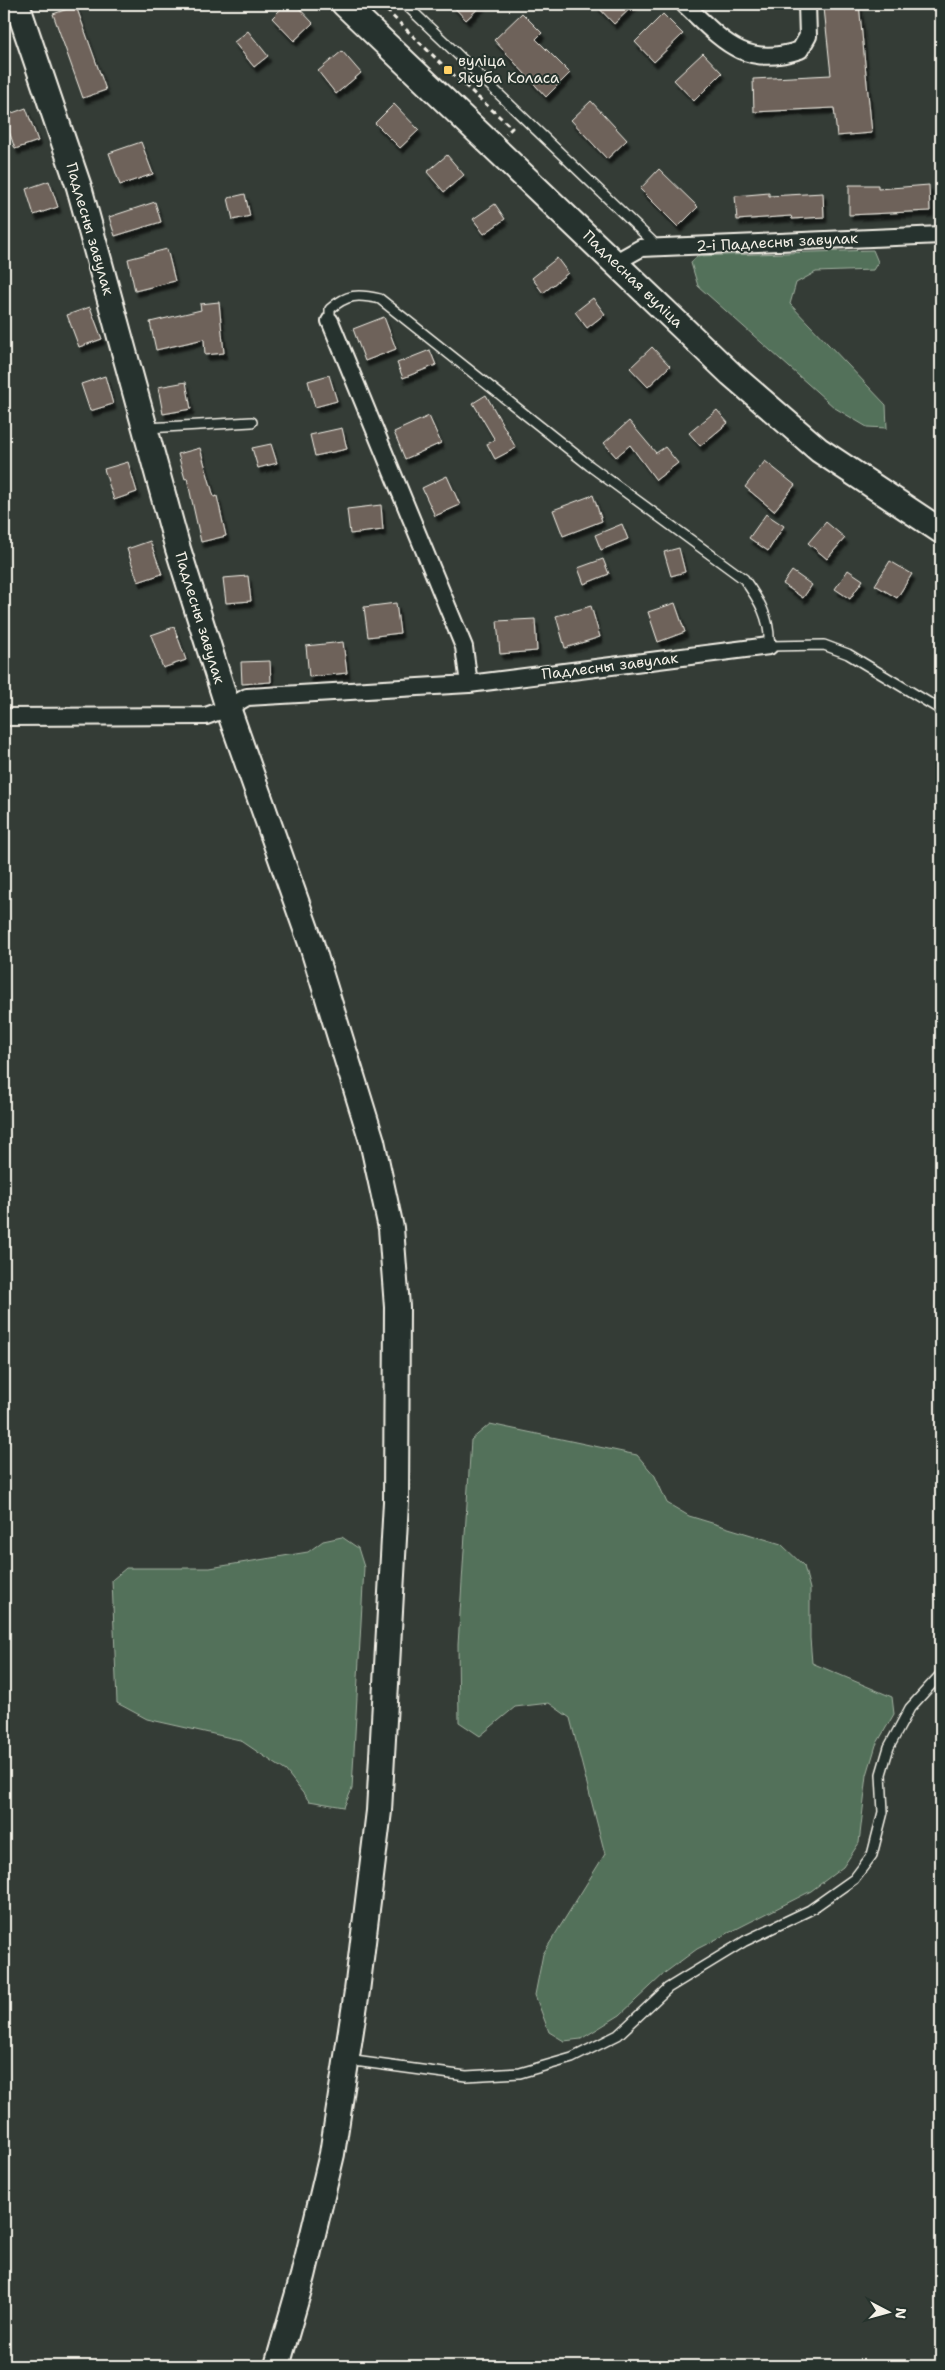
<svg xmlns="http://www.w3.org/2000/svg" width="945" height="2370" font-family="'Shantell Sans',sans-serif">
	<defs>
		<filter id="shadow"><feDropShadow dx="3" dy="5.5" stdDeviation="1" flood-color="#0009"/></filter>
	</defs>
	<rect width="100%" height="100%" fill="#343c36"/>
	<filter id="ink" filterUnits="userSpaceOnUse"><feTurbulence type="fractalNoise" baseFrequency=".02" numOctaves="2"/><feDisplacementMap in="SourceGraphic" scale="10" xChannelSelector="R" yChannelSelector="G"/><feConvolveMatrix kernelMatrix="1 2 1 2 8 2 1 2 1" color-interpolation-filters="sRGB"/></filter>
	<g filter="url(#ink)">
		<!-- green -->
		<path fill="#52715a" stroke="#a3b1a1" d="M 873,250 L 878,262 L 873,270 L 816,272 L 796,283 L 790,304 L 886,405 L 887,428 L 867,427 L 835,408 L 698,286 L 691,263 L 697,256 Z
			M 490,1424 L 637,1455 L 655,1476 L 667,1503 L 689,1516 L 781,1544 L 804,1566 L 810,1589 L 810,1638 L 812,1663 L 892,1697 L 894,1714 L 876,1745 L 867,1775 L 859,1843 L 843,1867 L 811,1891 L 697,1949 L 666,1972 L 620,2015 L 581,2039 L 564,2041 L 549,2032 L 535,1995 L 543,1954 L 605,1854 L 570,1718 L 549,1703 L 515,1707 L 480,1736 L 459,1722 L 458,1645 L 471,1440 Z
			M 342,1537 L 358,1548 L 364,1567 L 352,1789 L 344,1807 L 309,1801 L 286,1771 L 240,1740 L 147,1719 L 117,1703 L 112,1580 L 126,1568 L 210,1568 L 308,1552 L 323,1541 Z"/>
		<!-- building -->
		<path fill="#6e625a" stroke="#f4f1e8" filter="url(#shadow)" d="M 286,4 L 295,4 L 313,23 L 294,41 L 272,18 Z
			M 451,4 L 483,4 L 466,20 Z
			M 595,4 L 635,4 L 614,24 Z
			M 859,4 L 872,133 L 837,136 L 834,108 L 754,112 L 753,79 L 831,75 L 824,8 Z
			M 76,6 L 106,90 L 83,98 L 53,14 Z
			M 522,13 L 542,33 L 536,39 L 570,73 L 546,97 L 494,40 Z
			M 663,14 L 683,34 L 654,62 L 635,42 Z
			M 248,31 L 268,56 L 254,67 L 234,42 Z
			M 342,51 L 361,73 L 336,94 L 318,71 Z
			M 703,53 L 722,73 L 694,101 L 674,80 Z
			M 591,101 L 627,140 L 607,159 L 571,120 Z
			M 394,104 L 419,130 L 400,148 L 375,123 Z
			M 26,108 L 38,141 L 15,149 L 4,116 Z
			M 141,142 L 153,174 L 120,185 L 109,153 Z
			M 447,155 L 464,175 L 444,192 L 427,172 Z
			M 659,169 L 698,207 L 678,227 L 640,189 Z
			M 49,181 L 58,207 L 34,215 L 26,189 Z
			M 849,185 L 878,185 L 878,189 L 929,185 L 930,211 L 849,215 Z
			M 769,193 L 769,196 L 823,193 L 824,217 L 792,219 L 791,216 L 737,220 L 735,196 Z
			M 245,194 L 250,216 L 233,220 L 228,198 Z
			M 155,202 L 161,222 L 115,236 L 109,217 Z
			M 495,204 L 505,219 L 484,234 L 473,219 Z
			M 167,249 L 175,281 L 135,291 L 128,259 Z
			M 557,258 L 568,273 L 543,293 L 532,278 Z
			M 593,298 L 605,314 L 587,328 L 575,312 Z
			M 219,302 L 224,353 L 205,355 L 204,339 L 156,350 L 150,322 L 201,310 L 200,304 Z
			M 90,307 L 102,339 L 79,347 L 67,315 Z
			M 384,317 L 396,349 L 365,361 L 353,329 Z
			M 652,347 L 670,366 L 648,387 L 630,368 Z
			M 430,350 L 436,365 L 403,378 L 397,363 Z
			M 329,375 L 337,401 L 315,407 L 308,381 Z
			M 105,376 L 113,404 L 90,411 L 81,384 Z
			M 186,382 L 191,409 L 163,414 L 158,387 Z
			M 486,395 L 516,448 L 495,459 L 487,444 L 495,440 L 473,403 Z
			M 717,410 L 728,423 L 700,446 L 689,433 Z
			M 429,416 L 441,443 L 405,459 L 394,432 Z
			M 629,421 L 656,453 L 665,447 L 678,463 L 656,480 L 630,445 L 616,457 L 604,443 Z
			M 342,428 L 347,449 L 315,456 L 310,435 Z
			M 271,444 L 277,463 L 258,468 L 252,448 Z
			M 200,448 L 214,497 L 217,496 L 226,536 L 201,542 L 187,478 L 185,479 L 178,454 Z
			M 765,461 L 795,485 L 774,511 L 745,487 Z
			M 128,462 L 137,492 L 114,500 L 104,469 Z
			M 447,476 L 460,505 L 435,516 L 422,488 Z
			M 593,495 L 602,521 L 563,536 L 553,510 Z
			M 381,505 L 383,530 L 350,534 L 347,509 Z
			M 766,514 L 784,526 L 768,551 L 749,538 Z
			M 826,522 L 845,538 L 827,559 L 808,543 Z
			M 622,524 L 628,539 L 601,550 L 595,535 Z
			M 150,541 L 162,574 L 138,582 L 127,549 Z
			M 679,548 L 685,572 L 671,576 L 664,552 Z
			M 603,559 L 609,574 L 584,584 L 578,568 Z
			M 890,561 L 912,574 L 897,598 L 875,585 Z
			M 848,570 L 863,580 L 850,599 L 835,589 Z
			M 792,571 L 812,585 L 803,598 L 783,584 Z
			M 248,576 L 251,601 L 226,603 L 223,578 Z
			M 396,603 L 400,633 L 368,637 L 364,607 Z
			M 675,603 L 685,632 L 658,642 L 648,612 Z
			M 591,606 L 600,637 L 565,648 L 556,616 Z
			M 535,619 L 537,651 L 500,654 L 497,621 Z
			M 174,627 L 186,660 L 163,668 L 151,635 Z
			M 343,642 L 347,673 L 309,677 L 306,646 Z
			M 270,661 L 271,682 L 242,684 L 241,662 Z"/>
		<g fill="none" stroke-linecap="round" stroke-linejoin="round">
			<defs>
				<path id="lane" d="M 405,4 L 652,241 L 654,248
					M 330,321 L 330,309 C 347,294 358,294 380,299 L 590,466 L 744,579 C 759,600 771,619 769,646 L 824,645 L 848,654 L 941,710
					M 147,428 L 252,422
					M 347,2060 L 466,2076 L 520,2073 L 572,2058 L 618,2035 L 668,1988 L 745,1941 L 810,1910 L 854,1879 L 872,1855 L 883,1812 L 881,1774 L 889,1747 L 910,1708 L 941,1674"/>
				<path id="street" d="M 684,4 C 722,40 744,69 800,50 L 808,36 L 807,4
					M 616,262 L 641,248 L 941,235
					M 330,321 L 464,647 L 469,684
					M 4,717 L 206,716 L 228,708 L 247,697 L 469,684 L 769,646"/>
				<path id="secondary" d="M 17,4 L 79,187 L 178,549 L 228,708 L 312,946 L 372,1141 L 391,1228 L 397,1307 L 396,1502 L 379,1811 L 357,1991 L 332,2154 L 303,2276 L 277,2366
					M 344,4 L 731,374 L 819,450 L 941,531"/>
			</defs>
			<!-- lane casing -->
			<use href="#lane" stroke="#f4f1e8" stroke-width="12"/>
			<!-- street casing -->
			<use href="#street" stroke="#f4f1e8" stroke-width="20"/>
			<!-- secondary casing -->
			<use href="#secondary" stroke="#f4f1e8" stroke-width="28"/>
			<!-- path -->
			<path stroke="#f4f1e8" stroke-width="3" stroke-dasharray="5 4" stroke-linecap="butt" d="M 380,4 L 448,70 L 512,128 L 506,134"/>
			<!-- lane -->
			<use href="#lane" stroke="#26332d" stroke-width="9"/>
			<!-- street -->
			<use href="#street" stroke="#26332d" stroke-width="16"/>
			<!-- secondary -->
			<use href="#secondary" stroke="#26332d" stroke-width="24"/>
		</g>
	</g>
	<!-- markers -->
	<rect fill="#ffd166" stroke="#26332d" stroke-width="2" x="443" y="65" width="10" height="10" rx="2.5"/>
	<g text-anchor="middle" stroke-width="4" stroke-linejoin="round" paint-order="stroke">
		<!-- poi labels -->
		<g font-size="15" fill="#f4f1e8" stroke="#26332d" text-anchor="start">
			<text x="458" y="66">вуліца<tspan x="458" dy="17">Якуба Коласа</tspan></text>
		</g>
		<!-- street labels -->
		<g font-size="15" fill="#f4f1e8" stroke="#26332d">
			<text transform="translate(90 229) rotate(74)" y="5">Падлесны завулак</text>
			<text transform="translate(777 242) rotate(-3)" y="5">2-і Падлесны завулак</text>
			<text transform="translate(633 279) rotate(44)" y="5">Падлесная вуліца</text>
			<text transform="translate(200 618) rotate(73)" y="5">Падлесны завулак</text>
			<text transform="translate(610 666) rotate(-7)" y="5">Падлесны завулак</text>
		</g>
	</g>
	<!-- margin -->
	<rect width="945" height="2370" fill="none" stroke="#26332d" stroke-width="20"/>
	<rect x="10" y="10" width="925" height="2350" fill="none" stroke="#f4f1e8" stroke-width="2" filter="url(#ink)"/>
	<!-- north arrow -->
	<g transform="translate(888 2312) rotate(96)" stroke="#26332d" stroke-width="4" paint-order="stroke">
	<path d="M0-4L9 19L0 12L-9 19Z" fill="#f4f1e8"/>
	<text y="-8" font-size="14" font-weight="bold" text-anchor="middle" fill="#f4f1e8">N</text>
	</g>
</svg>
